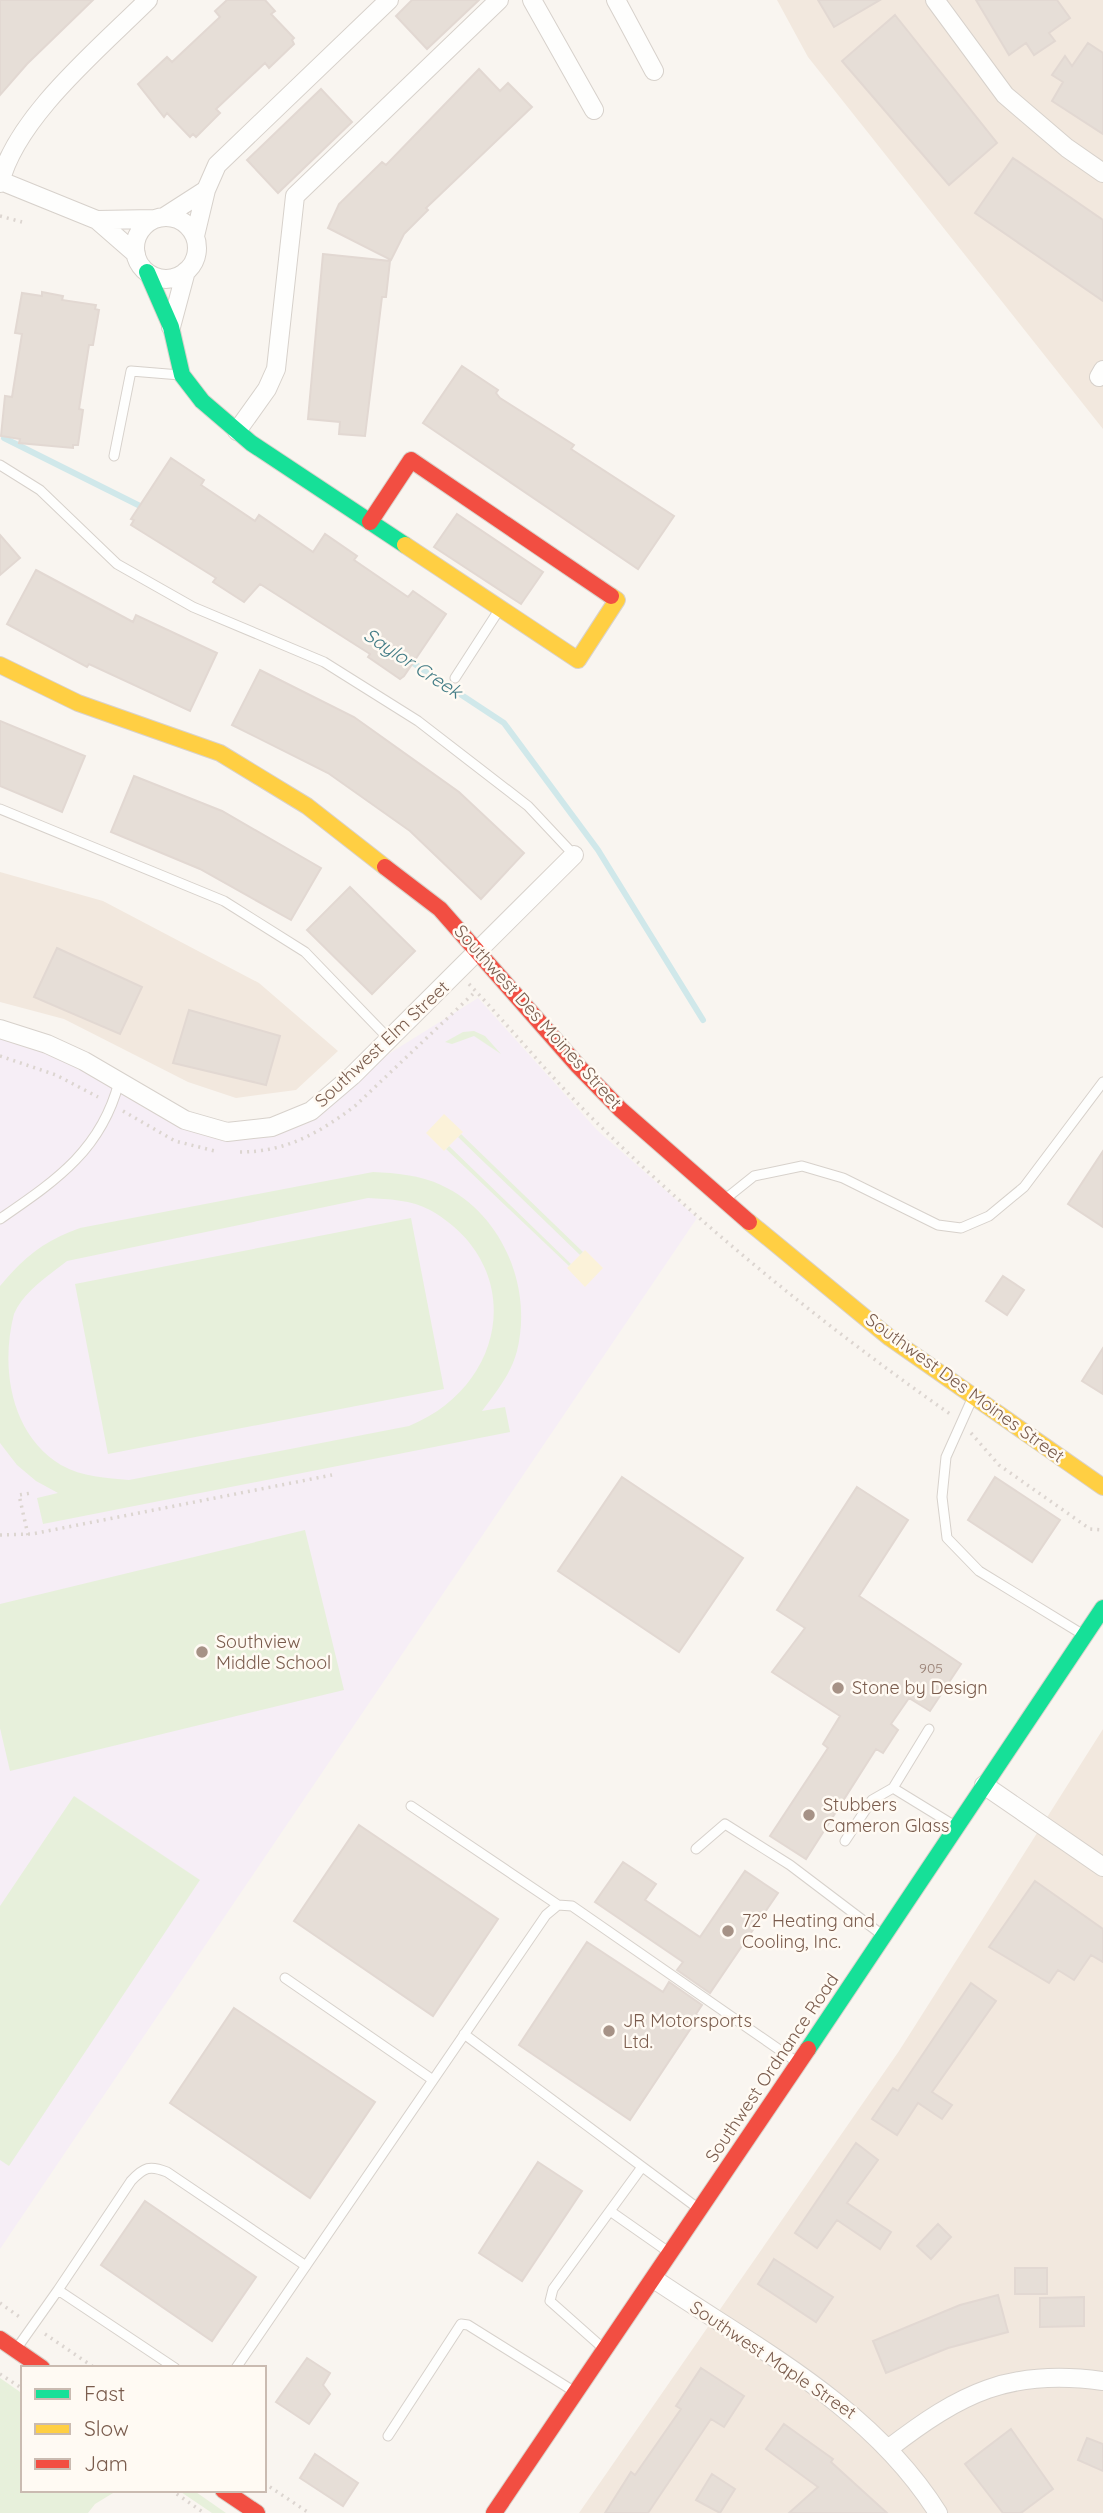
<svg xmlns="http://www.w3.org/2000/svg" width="1103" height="2513" font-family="Quicksand,sans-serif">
	<rect width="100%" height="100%" fill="#f9f5f0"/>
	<!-- residential -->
	<path fill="#f2e8de" d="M 777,0 L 1103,0 L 1103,429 L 808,57 Z
		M 0,872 L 103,901 L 259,983 L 338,1051 L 296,1090 L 236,1098 L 188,1082 L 64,1019 L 0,1002 Z
		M 1103,1729 L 1103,2513 L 579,2513 L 899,2051 Z"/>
	<!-- education -->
	<path fill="#f6eef6" d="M 478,998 L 597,1130 L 697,1218 L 0,2249 L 0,1029 L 185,1120 L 272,1127 Z"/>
	<!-- green -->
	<path fill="#e7f0db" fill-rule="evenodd" d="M 474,1031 L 485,1036 L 501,1054 L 474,1036 L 452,1044 L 445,1042 L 463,1032 Z
		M 461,1134 L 583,1252 L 580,1255 L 458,1137 Z
		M 449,1146 L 571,1264 L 569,1266 L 446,1149 Z
		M 373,1172 C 396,1173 420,1175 441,1185 C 502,1213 533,1287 517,1351 C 511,1374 496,1392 482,1411 L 505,1407 L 510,1432 L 43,1524 L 37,1498 L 58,1493 L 36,1481 L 17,1465 L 0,1443 L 0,1286 C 23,1258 45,1240 80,1228 ZM 368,1198 C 388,1199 412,1200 430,1210 C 527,1265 508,1386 409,1426 L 129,1480 C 107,1478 82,1477 61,1465 C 11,1435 0,1368 14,1314 C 24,1291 48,1276 67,1261 Z
		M 411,1218 L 444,1389 L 108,1454 L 75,1284 Z
		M 305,1530 L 344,1690 L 10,1771 L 0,1728 L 0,1604 Z
		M 74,1796 L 200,1880 L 9,2166 L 0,2160 L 0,1906 Z
		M 0,2378 L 23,2394 L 23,2490 L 118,2490 L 95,2504 L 88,2513 L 0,2513 Z
		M 178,2490 L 193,2490 L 226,2513 L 212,2513 Z"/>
	<!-- sand -->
	<path fill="#fbf2d9" d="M 444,1114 L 463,1132 L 444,1151 L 426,1133 Z
		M 585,1250 L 603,1268 L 585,1287 L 567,1268 Z"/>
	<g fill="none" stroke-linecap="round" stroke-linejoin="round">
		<!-- stream -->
		<path stroke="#d0e8ea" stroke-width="6" d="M 4,438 L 146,509
			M 407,659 L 504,723 L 598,850 L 703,1020"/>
	</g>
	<!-- building -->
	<path fill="#e6ded7" stroke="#e2d8d2" stroke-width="2" d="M 0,0 L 93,0 L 27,64 L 0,95 Z
		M 227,0 L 265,0 L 275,11 L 271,14 L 294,38 L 292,40 L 294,44 L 269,68 L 265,63 L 216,109 L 220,113 L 196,137 L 193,134 L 190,137 L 167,113 L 164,117 L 138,84 L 167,57 L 172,62 L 220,17 L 215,11 Z
		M 412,0 L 479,0 L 427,49 L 396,16 Z
		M 818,0 L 880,0 L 834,27 Z
		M 976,0 L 1057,0 L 1070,18 L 1049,33 L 1055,41 L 1034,55 L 1026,43 L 1009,55 Z
		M 895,15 L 997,143 L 949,185 L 842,61 Z
		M 1088,43 L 1103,53 L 1103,134 L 1052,101 L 1063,82 L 1052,75 L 1065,56 L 1072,66 Z
		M 479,69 L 500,91 L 508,83 L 532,107 L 426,208 L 428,210 L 404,234 L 391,260 L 328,228 L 339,204 L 382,162 L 386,165 Z
		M 321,89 L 352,122 L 278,193 L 247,160 Z
		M 1013,158 L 1103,220 L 1103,301 L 975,213 Z
		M 323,254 L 390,261 L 386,297 L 382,297 L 365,436 L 339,434 L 340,422 L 308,419 Z
		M 42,292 L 63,296 L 62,300 L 96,305 L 95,309 L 99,310 L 93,345 L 89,345 L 79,409 L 83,410 L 78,445 L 73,445 L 73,448 L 19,443 L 20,439 L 1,436 L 5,396 L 12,397 L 22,334 L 15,333 L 22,293 L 42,296 Z
		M 462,366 L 498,390 L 496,393 L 500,398 L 574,445 L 571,449 L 674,516 L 638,569 L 423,423 Z
		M 171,458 L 204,480 L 201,485 L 255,521 L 259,515 L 313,552 L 325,534 L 357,556 L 354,560 L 408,597 L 413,591 L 446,614 L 404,676 L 400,679 L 368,657 L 370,654 L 260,584 L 244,602 L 213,582 L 216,578 L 131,525 L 134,520 L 131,519 Z
		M 457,514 L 543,572 L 521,604 L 434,547 Z
		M 0,535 L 20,558 L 0,575 Z
		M 36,570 L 133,622 L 136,615 L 217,653 L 190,711 L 89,664 L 87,667 L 7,624 Z
		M 260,670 L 354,717 L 459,792 L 524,853 L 481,899 L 410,831 L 328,773 L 232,725 Z
		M 0,721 L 85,756 L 62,812 L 0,786 Z
		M 134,776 L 222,811 L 321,868 L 291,920 L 200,869 L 111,832 Z
		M 350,887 L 415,951 L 372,994 L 307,930 Z
		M 57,948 L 142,987 L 120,1034 L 34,997 Z
		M 189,1010 L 280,1036 L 266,1085 L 173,1063 Z
		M 1103,1151 L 1103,1227 L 1068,1204 Z
		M 1003,1276 L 1024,1290 L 1007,1315 L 986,1301 Z
		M 1103,1348 L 1103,1394 L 1082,1381 Z
		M 622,1477 L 743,1558 L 679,1652 L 558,1571 Z
		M 995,1477 L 1060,1520 L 1032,1562 L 968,1520 Z
		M 857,1487 L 908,1520 L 859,1596 L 961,1664 L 930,1711 L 909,1698 L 891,1724 L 898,1730 L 883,1753 L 876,1749 L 806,1859 L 770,1836 L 828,1748 L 823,1744 L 840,1716 L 772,1672 L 805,1628 L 777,1610 Z
		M 359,1825 L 498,1919 L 433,2016 L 294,1921 Z
		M 623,1862 L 656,1884 L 645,1900 L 700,1937 L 745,1871 L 778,1893 L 710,1993 L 677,1970 L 683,1962 L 595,1902 Z
		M 1035,1881 L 1103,1929 L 1103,1962 L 1091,1955 L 1074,1980 L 1058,1970 L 1049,1983 L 989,1947 Z
		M 587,1942 L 663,1992 L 669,1982 L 702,2005 L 696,2014 L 699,2016 L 630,2120 L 519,2045 Z
		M 971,1983 L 996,2001 L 932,2092 L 952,2105 L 942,2119 L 918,2103 L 897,2135 L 872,2119 L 893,2088 L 898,2091 Z
		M 234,2008 L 375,2102 L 310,2198 L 170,2103 Z
		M 856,2143 L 878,2160 L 847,2203 L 891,2232 L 880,2249 L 837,2220 L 817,2248 L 795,2233 Z
		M 538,2162 L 582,2191 L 522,2281 L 479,2253 Z
		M 145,2201 L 256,2277 L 212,2341 L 101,2265 Z
		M 938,2224 L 951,2237 L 931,2259 L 917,2246 Z
		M 774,2259 L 833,2297 L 816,2322 L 758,2284 Z
		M 1015,2268 L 1047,2268 L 1047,2294 L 1015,2294 Z
		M 998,2295 L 1008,2332 L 948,2348 L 886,2373 L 873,2341 L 960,2305 Z
		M 1084,2297 L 1084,2326 L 1040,2327 L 1040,2298 Z
		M 307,2358 L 330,2373 L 323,2385 L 330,2394 L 309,2424 L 276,2402 Z
		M 701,2368 L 744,2396 L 724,2427 L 711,2419 L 648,2513 L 605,2513 L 631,2472 L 635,2475 L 681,2409 L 676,2406 Z
		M 784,2424 L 833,2459 L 831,2462 L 887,2513 L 789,2513 L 818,2487 L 766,2449 Z
		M 1011,2429 L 1053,2489 L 1021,2513 L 1003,2513 L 965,2464 Z
		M 1087,2438 L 1103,2444 L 1103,2471 L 1078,2460 Z
		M 315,2454 L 358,2483 L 343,2506 L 300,2478 Z
		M 712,2474 L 735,2489 L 720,2513 L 696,2500 Z"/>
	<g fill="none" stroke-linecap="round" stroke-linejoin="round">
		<defs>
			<path id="lane" d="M 114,456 L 131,371 L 180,375
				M 0,465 L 40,490 L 117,564 L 193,607 L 324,662 L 418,721 L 528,806 L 574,855
				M 455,678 L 499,610
				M 0,809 L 224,901 L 305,952 L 389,1039
				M 724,1200 L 754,1176 L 802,1166 L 843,1178 L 938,1225 L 961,1228 L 989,1216 L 1024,1187 L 1103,1082
				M 0,1219 C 55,1181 101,1151 119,1082
				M 972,1399 L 946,1457 L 942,1497 L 947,1538 L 979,1571 L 1082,1634
				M 893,1788 L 929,1729
				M 411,1806 L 558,1905
				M 845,1841 L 872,1800 L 893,1788 L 955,1826
				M 696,1849 L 725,1824 L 790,1865 L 881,1934
				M 285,1978 L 433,2080
				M 464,2034 L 699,2209
				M 610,2211 L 670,2253
				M 58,2290 L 131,2181 C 144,2167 150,2165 167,2172 L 306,2266
				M 17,2348 L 58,2290 L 175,2368
				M 604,2349 L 550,2301 L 553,2289 L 642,2167
				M 236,2368 L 546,1915 L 558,1905 L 572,1906 L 797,2062
				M 388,2436 L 461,2324 L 468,2325 L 575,2392"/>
			<path id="street" d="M 532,0 L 594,110
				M 616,0 L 654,71
				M 935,0 L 1005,95 L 1067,148 L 1103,173
				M 1,181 L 97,220 L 136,254
				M 0,183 C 16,117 100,48 148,0
				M 164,217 L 206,190
				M135 248a31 31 0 1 1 62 0a31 31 0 1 1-62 0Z
				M 97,220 L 155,219
				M 195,236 L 206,190 L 217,165 L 389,0
				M 171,327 L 186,271
				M 1099,377 L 1103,370
				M 237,431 L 267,389 L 276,369 L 295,196 L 499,0
				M 0,1029 L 47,1044 L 84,1061 L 185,1120 L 227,1132 L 272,1127 L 311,1111 L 352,1076 L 574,855
				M 984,1785 L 1103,1867
				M 654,2279 C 756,2348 871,2406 938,2513
				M 888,2449 C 961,2393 1009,2368 1103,2381"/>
			<path id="fast" d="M 147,272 L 171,327 L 182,375 L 202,401 L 251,443 L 405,545
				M 808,2049 L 1103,1608"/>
			<path id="slow" d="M 405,545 L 578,660 L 617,600 L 611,596
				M 0,665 L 78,703 L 220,753 L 307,806 L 385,867
				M 749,1222 L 890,1338 L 1103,1487"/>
			<path id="jam" d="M 370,522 L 411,460 L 611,596
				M 385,867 L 440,909 L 578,1066 L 620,1109 L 749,1222
				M 0,2339 L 42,2368
				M 223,2490 L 257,2513
				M 494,2513 L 808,2049"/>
		</defs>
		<!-- lane casing -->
		<use href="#lane" stroke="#d7d1cb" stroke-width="11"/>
		<!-- street casing -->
		<use href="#street" stroke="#d7d1cb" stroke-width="20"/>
		<!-- fast casing -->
		<use href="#fast" stroke="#d9d2cb" stroke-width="18"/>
		<!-- slow casing -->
		<use href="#slow" stroke="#d9d2cb" stroke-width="18"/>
		<!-- jam casing -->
		<use href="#jam" stroke="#d9d2cb" stroke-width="18"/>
		<!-- path -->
		<path stroke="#dcd5d0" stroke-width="3.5" stroke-dasharray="2 5" stroke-linecap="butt" d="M 0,216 L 22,222
			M 469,984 C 510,1027 548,1074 591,1117 C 701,1226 823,1325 950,1414
			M 0,1056 L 56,1075 L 98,1097
			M 123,1111 L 175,1141 L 215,1151
			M 240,1152 C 286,1152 319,1133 355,1106 L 475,992
			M 971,1433 L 999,1465 L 1090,1529 L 1103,1530
			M 0,1535 L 32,1534 L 332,1475
			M 28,1535 L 19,1495 L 31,1493
			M 0,2303 L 21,2318
			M 45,2334 L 95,2368
			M 0,2374 L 23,2389
			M 264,2483 L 309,2513
			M 171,2490 L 204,2513"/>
		<!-- lane -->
		<use href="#lane" stroke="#fefefd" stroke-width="9"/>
		<!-- street -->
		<use href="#street" stroke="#fefefd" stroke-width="18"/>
		<!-- fast -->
		<use href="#fast" stroke="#16e098" stroke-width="16"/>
		<!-- slow -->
		<use href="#slow" stroke="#ffcf43" stroke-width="16"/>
		<!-- jam -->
		<use href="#jam" stroke="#f24e42" stroke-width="16"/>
	</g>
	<!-- markers -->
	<g fill="#a69286" stroke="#fffaf3" stroke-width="2.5">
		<circle cx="202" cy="1652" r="7"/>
		<circle cx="838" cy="1688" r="7"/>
		<circle cx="809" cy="1815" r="7"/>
		<circle cx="728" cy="1931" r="7"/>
		<circle cx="609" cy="2031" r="7"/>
	</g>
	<g text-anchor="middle" stroke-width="5" stroke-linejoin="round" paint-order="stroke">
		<!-- number labels -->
		<g font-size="14" fill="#977e72">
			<text x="931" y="1673">905</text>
		</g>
		<!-- street labels -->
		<g font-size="18" fill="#7a5c4d" stroke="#fffaf3">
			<text transform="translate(538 1017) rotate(48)" y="6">Southwest Des Moines Street</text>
			<text transform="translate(382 1044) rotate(-43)" y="6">Southwest Elm Street</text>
			<text transform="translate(965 1388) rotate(36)" y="6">Southwest Des Moines Street</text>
			<text transform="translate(772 2068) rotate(-56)" y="6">Southwest Ordnance Road</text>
			<text transform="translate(773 2360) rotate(34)" y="6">Southwest Maple Street</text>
		</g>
		<!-- poi labels -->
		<g font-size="18" fill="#7a5c4d" stroke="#fffaf3" text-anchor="start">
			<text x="216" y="1648">Southview<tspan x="216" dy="21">Middle School</tspan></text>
			<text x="852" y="1694">Stone by Design</text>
			<text x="823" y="1811">Stubbers<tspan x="823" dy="21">Cameron Glass</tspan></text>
			<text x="742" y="1927">72° Heating and<tspan x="742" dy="21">Cooling, Inc.</tspan></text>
			<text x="623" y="2027">JR Motorsports<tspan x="623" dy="21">Ltd.</tspan></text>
		</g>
		<!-- water labels -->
		<g font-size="19" font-style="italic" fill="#437c86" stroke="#fffaf3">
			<text transform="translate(413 663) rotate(33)" y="7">Saylor Creek</text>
		</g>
	</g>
	<!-- legend -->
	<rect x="21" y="2366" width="245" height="126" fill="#fffaf3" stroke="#cabbb1" stroke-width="2"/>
	<rect x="35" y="2389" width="35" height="10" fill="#16e098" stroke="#cabbb1" stroke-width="2"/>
	<text x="84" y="2401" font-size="21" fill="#7a5c4d">Fast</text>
	<rect x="35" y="2424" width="35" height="10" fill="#ffcf43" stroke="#cabbb1" stroke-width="2"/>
	<text x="84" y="2436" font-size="21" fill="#7a5c4d">Slow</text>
	<rect x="35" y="2459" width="35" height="10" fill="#f24e42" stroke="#cabbb1" stroke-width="2"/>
	<text x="84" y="2471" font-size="21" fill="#7a5c4d">Jam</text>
</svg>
